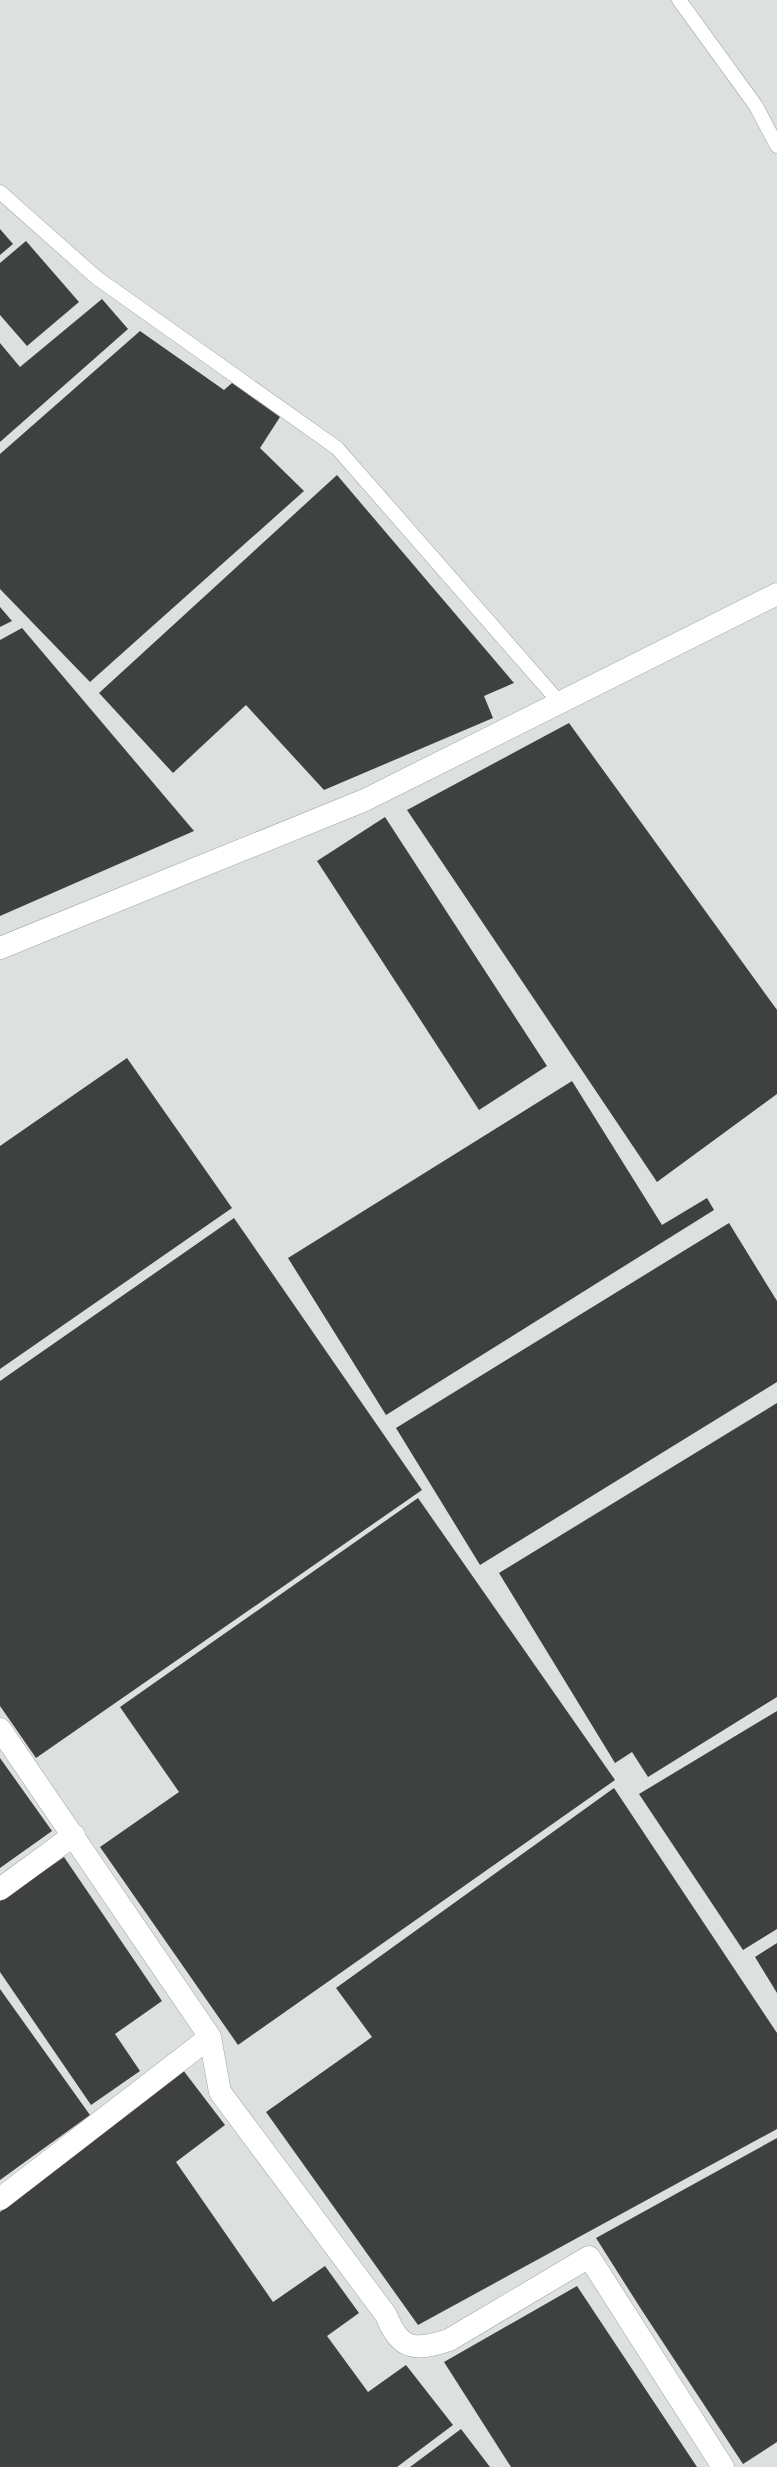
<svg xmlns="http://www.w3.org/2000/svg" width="777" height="2467" font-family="'Open Sans',sans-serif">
	<rect width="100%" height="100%" fill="#dce0de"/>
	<!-- building -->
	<path fill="#3e4140" d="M 0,229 L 13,244 L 0,255 Z
		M 26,241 L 79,302 L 27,346 L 0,315 L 0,263 Z
		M 102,299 L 128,329 L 0,442 L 0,343 L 20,367 Z
		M 140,331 L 224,390 L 232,383 L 280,417 L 260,448 L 304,491 L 90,682 L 0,589 L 0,454 Z
		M 337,475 L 514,683 L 484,696 L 493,718 L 324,790 L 246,705 L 173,773 L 99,693 Z
		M 0,607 L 12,621 L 0,627 Z
		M 22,628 L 194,831 L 0,916 L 0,640 Z
		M 569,723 L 777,1010 L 777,1094 L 657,1182 L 407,810 Z
		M 385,817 L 547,1066 L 479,1110 L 317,861 Z
		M 127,1058 L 232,1208 L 0,1369 L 0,1146 Z
		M 572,1081 L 662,1225 L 707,1198 L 714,1210 L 386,1415 L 288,1258 Z
		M 234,1218 L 422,1490 L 36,1758 L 0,1706 L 0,1381 Z
		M 729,1223 L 777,1301 L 777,1382 L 480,1565 L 396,1428 Z
		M 777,1403 L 777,1697 L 648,1777 L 632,1752 L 615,1763 L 499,1573 Z
		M 418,1498 L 615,1780 L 238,2045 L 100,1847 L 179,1792 L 120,1707 Z
		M 777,1711 L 777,1929 L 743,1950 L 639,1794 Z
		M 0,1758 L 52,1831 L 0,1868 Z
		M 614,1788 L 777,2033 L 777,2129 L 418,2325 L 266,2112 L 372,2037 L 336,1988 Z
		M 64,1857 L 162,2001 L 115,2034 L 140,2071 L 91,2105 L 0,1972 L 0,1901 Z
		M 777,1943 L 777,1993 L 755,1957 Z
		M 0,1989 L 90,2115 L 0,2180 Z
		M 183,2070 L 225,2125 L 176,2162 L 273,2302 L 325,2266 L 359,2313 L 327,2336 L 368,2392 L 406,2365 L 453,2425 L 397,2467 L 0,2467 L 0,2212 Z
		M 777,2138 L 777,2442 L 743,2464 L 641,2309 L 596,2238 Z
		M 577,2286 L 697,2467 L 511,2467 L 444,2362 Z
		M 461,2429 L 490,2467 L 410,2467 Z"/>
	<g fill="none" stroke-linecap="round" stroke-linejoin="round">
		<defs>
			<path id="lane" d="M 679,0 L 756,106 L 777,146
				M 0,192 L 97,278 L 337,448 L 560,703"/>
			<path id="street" d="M 0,948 L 365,800 L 777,594
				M 0,1729 L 210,2037 L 220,2092 L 386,2315 C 400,2351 415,2351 449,2340 L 589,2257 L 723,2467
				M 0,1889 L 74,1835
				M 0,2199 L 210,2037"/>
		</defs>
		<!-- lane casing -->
		<use href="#lane" stroke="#a2a5a4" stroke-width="15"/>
		<!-- street casing -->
		<use href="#street" stroke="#a2a5a4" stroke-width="23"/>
		<!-- lane -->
		<use href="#lane" stroke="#fff" stroke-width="14"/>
		<!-- street -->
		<use href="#street" stroke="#fff" stroke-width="22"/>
	</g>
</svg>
